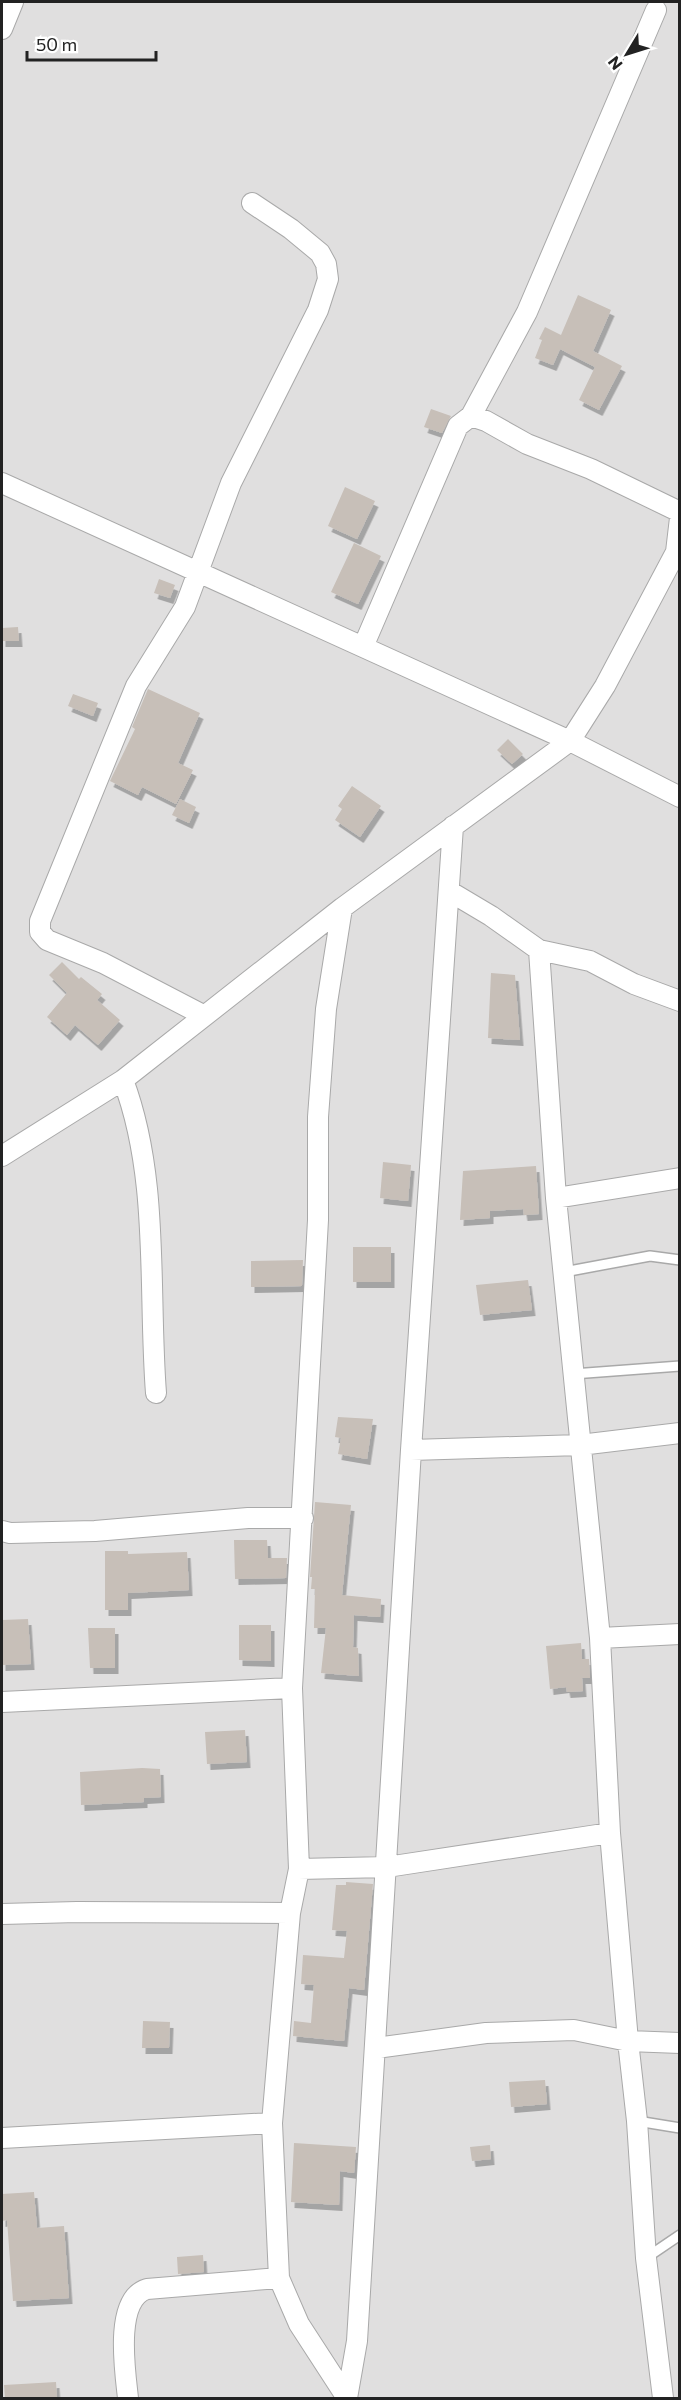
<svg xmlns="http://www.w3.org/2000/svg" width="681" height="2400" font-family="Commissioner,sans-serif">
	<defs>
		<filter id="shadow"><feDropShadow dx="3.5" dy="6" stdDeviation="0" flood-color="#0004"/></filter>
	</defs>
	<rect width="100%" height="100%" fill="#f2efe9"/>
	<!-- residential -->
	<path fill="#e0dfdf" d="M 2,2 L 679,2 L 679,2398 L 2,2398 Z"/>
	<!-- building -->
	<path fill="#c7bfb8" filter="url(#shadow)" d="M 578,295 L 611,310 L 593,351 L 622,366 L 599,410 L 579,400 L 595,367 L 560,349 L 553,365 L 535,358 L 542,340 L 539,339 L 545,327 L 561,335 Z
		M 431,409 L 451,416 L 442,433 L 424,427 Z
		M 345,487 L 375,501 L 357,539 L 328,526 Z
		M 354,543 L 381,556 L 358,604 L 331,592 Z
		M 159,579 L 175,585 L 170,598 L 154,593 Z
		M 18,627 L 19,641 L 2,641 L 2,628 Z
		M 148,689 L 200,713 L 178,763 L 193,770 L 176,804 L 142,787 L 138,795 L 110,781 L 135,729 L 132,727 Z
		M 73,694 L 98,703 L 93,716 L 68,706 Z
		M 508,739 L 523,754 L 512,764 L 497,750 Z
		M 352,786 L 381,806 L 360,837 L 335,820 L 342,809 L 338,806 Z
		M 180,799 L 196,807 L 189,823 L 172,815 Z
		M 62,962 L 79,979 L 81,977 L 102,994 L 97,1000 L 120,1020 L 98,1045 L 75,1025 L 67,1035 L 47,1017 L 67,993 L 49,975 Z
		M 491,973 L 515,975 L 520,1040 L 488,1038 Z
		M 383,1162 L 411,1165 L 408,1201 L 380,1198 Z
		M 536,1166 L 539,1214 L 524,1215 L 523,1209 L 490,1211 L 490,1218 L 460,1220 L 463,1171 Z
		M 353,1247 L 391,1247 L 391,1282 L 353,1282 Z
		M 303,1260 L 302,1286 L 251,1287 L 251,1261 Z
		M 528,1280 L 532,1310 L 480,1315 L 476,1285 Z
		M 338,1417 L 373,1419 L 367,1459 L 338,1454 L 341,1438 L 335,1437 Z
		M 315,1502 L 351,1505 L 342,1595 L 381,1599 L 380,1617 L 354,1615 L 353,1647 L 358,1648 L 359,1676 L 321,1673 L 326,1628 L 314,1628 L 315,1589 L 311,1589 L 312,1577 L 310,1577 Z
		M 234,1540 L 267,1540 L 268,1558 L 287,1558 L 286,1578 L 235,1579 Z
		M 105,1551 L 128,1551 L 128,1554 L 187,1552 L 189,1590 L 128,1593 L 128,1610 L 105,1610 Z
		M 28,1619 L 31,1664 L 2,1665 L 2,1620 Z
		M 239,1625 L 271,1625 L 271,1661 L 239,1660 Z
		M 88,1628 L 115,1628 L 115,1668 L 90,1668 Z
		M 581,1643 L 582,1659 L 589,1659 L 590,1678 L 582,1678 L 583,1691 L 567,1692 L 566,1687 L 550,1689 L 546,1646 Z
		M 245,1730 L 247,1762 L 207,1764 L 205,1732 Z
		M 142,1768 L 160,1769 L 161,1797 L 144,1798 L 144,1802 L 81,1805 L 80,1772 Z
		M 346,1882 L 373,1884 L 364,1990 L 349,1988 L 344,2041 L 293,2036 L 294,2021 L 311,2023 L 314,1985 L 301,1984 L 303,1955 L 344,1958 L 347,1931 L 332,1930 L 336,1885 L 346,1885 Z
		M 143,2021 L 170,2022 L 169,2048 L 142,2048 Z
		M 545,2080 L 547,2104 L 511,2107 L 509,2082 Z
		M 294,2143 L 356,2147 L 354,2173 L 340,2171 L 339,2205 L 291,2202 Z
		M 490,2145 L 491,2159 L 472,2161 L 470,2147 Z
		M 34,2192 L 37,2228 L 64,2226 L 69,2298 L 13,2301 L 7,2220 L 2,2221 L 2,2194 Z
		M 203,2255 L 204,2272 L 178,2274 L 177,2257 Z
		M 56,2382 L 57,2398 L 5,2398 L 4,2385 Z"/>
	<g fill="none" stroke-linecap="round" stroke-linejoin="round">
		<defs>
			<path id="lane" d="M 564,1272 L 650,1256 L 680,1260
				M 573,1374 L 680,1366
				M 637,2121 L 680,2128
				M 646,2258 L 680,2235"/>
			<path id="street" d="M 2,29 L 13,2
				M 471,416 L 527,312 L 656,10
				M 2,483 L 570,741 L 680,797
				M 363,647 L 458,426 L 471,416 L 486,421 L 527,444 L 591,469 L 680,512
				M 449,891 L 491,916 L 539,950 L 590,961 L 634,984 L 680,1001
				M 342,908 L 326,1009 L 318,1117 L 318,1220 L 292,1688 L 299,1869 L 290,1913 L 272,2123 L 279,2278 L 299,2324 L 347,2398
				M 539,950 L 556,1198 L 600,1638 L 610,1833 L 628,2041 L 637,2121 L 646,2258 L 663,2398
				M 203,1015 L 103,963 L 47,940 L 40,932 L 40,921 L 136,686 L 185,607 L 231,483 L 318,310 L 328,279 L 326,264 L 320,253 L 291,229 L 252,203
				M 123,1080 C 160,1178 148,1290 156,1393
				M 2,1156 L 123,1080 L 342,908 L 570,741 L 605,686 L 676,552 L 680,518
				M 556,1198 L 680,1178
				M 411,1450 L 580,1445 L 680,1433
				M 2,1531 L 10,1533 L 95,1531 L 248,1518 L 303,1518
				M 600,1638 L 680,1634
				M 2,1702 L 292,1688
				M 299,1869 L 387,1867 L 610,1833
				M 2,1914 L 77,1912 L 290,1913
				M 376,2048 L 486,2033 L 574,2030 L 628,2041 L 680,2043
				M 2,2138 L 272,2123
				M 128,2398 C 125,2371 114,2299 147,2289 L 279,2278
				M 347,2398 L 357,2341 L 411,1450 L 453,826"/>
		</defs>
		<!-- lane casing -->
		<use href="#lane" stroke="#a9a9a9" stroke-width="12"/>
		<!-- street casing -->
		<use href="#street" stroke="#a9a9a9" stroke-width="22"/>
		<!-- lane -->
		<use href="#lane" stroke="#fff" stroke-width="9"/>
		<!-- street -->
		<use href="#street" stroke="#fff" stroke-width="20"/>
	</g>
	<!-- border -->
	<rect width="681" height="2400" fill="none" stroke="#222222" stroke-width="6"/>
	<!-- north arrow -->
	<g transform="translate(627 54) rotate(232)" stroke="#ffffff" stroke-width="4.5" paint-order="stroke">
	<path d="M0-4.5L10 22L0 15L-10 22Z" fill="#222222"/>
	<text y="-9" font-size="16" font-weight="bold" text-anchor="middle" fill="#222222">N</text>
	</g>
	<!-- scale -->
	<path d="M27 51v9h129v-9" fill="none" stroke="#222222" stroke-width="3"/>
	<text x="36" y="51" font-size="18" fill="#222222" stroke="#ffffff" stroke-width="4.5" paint-order="stroke">50 m</text>
</svg>
